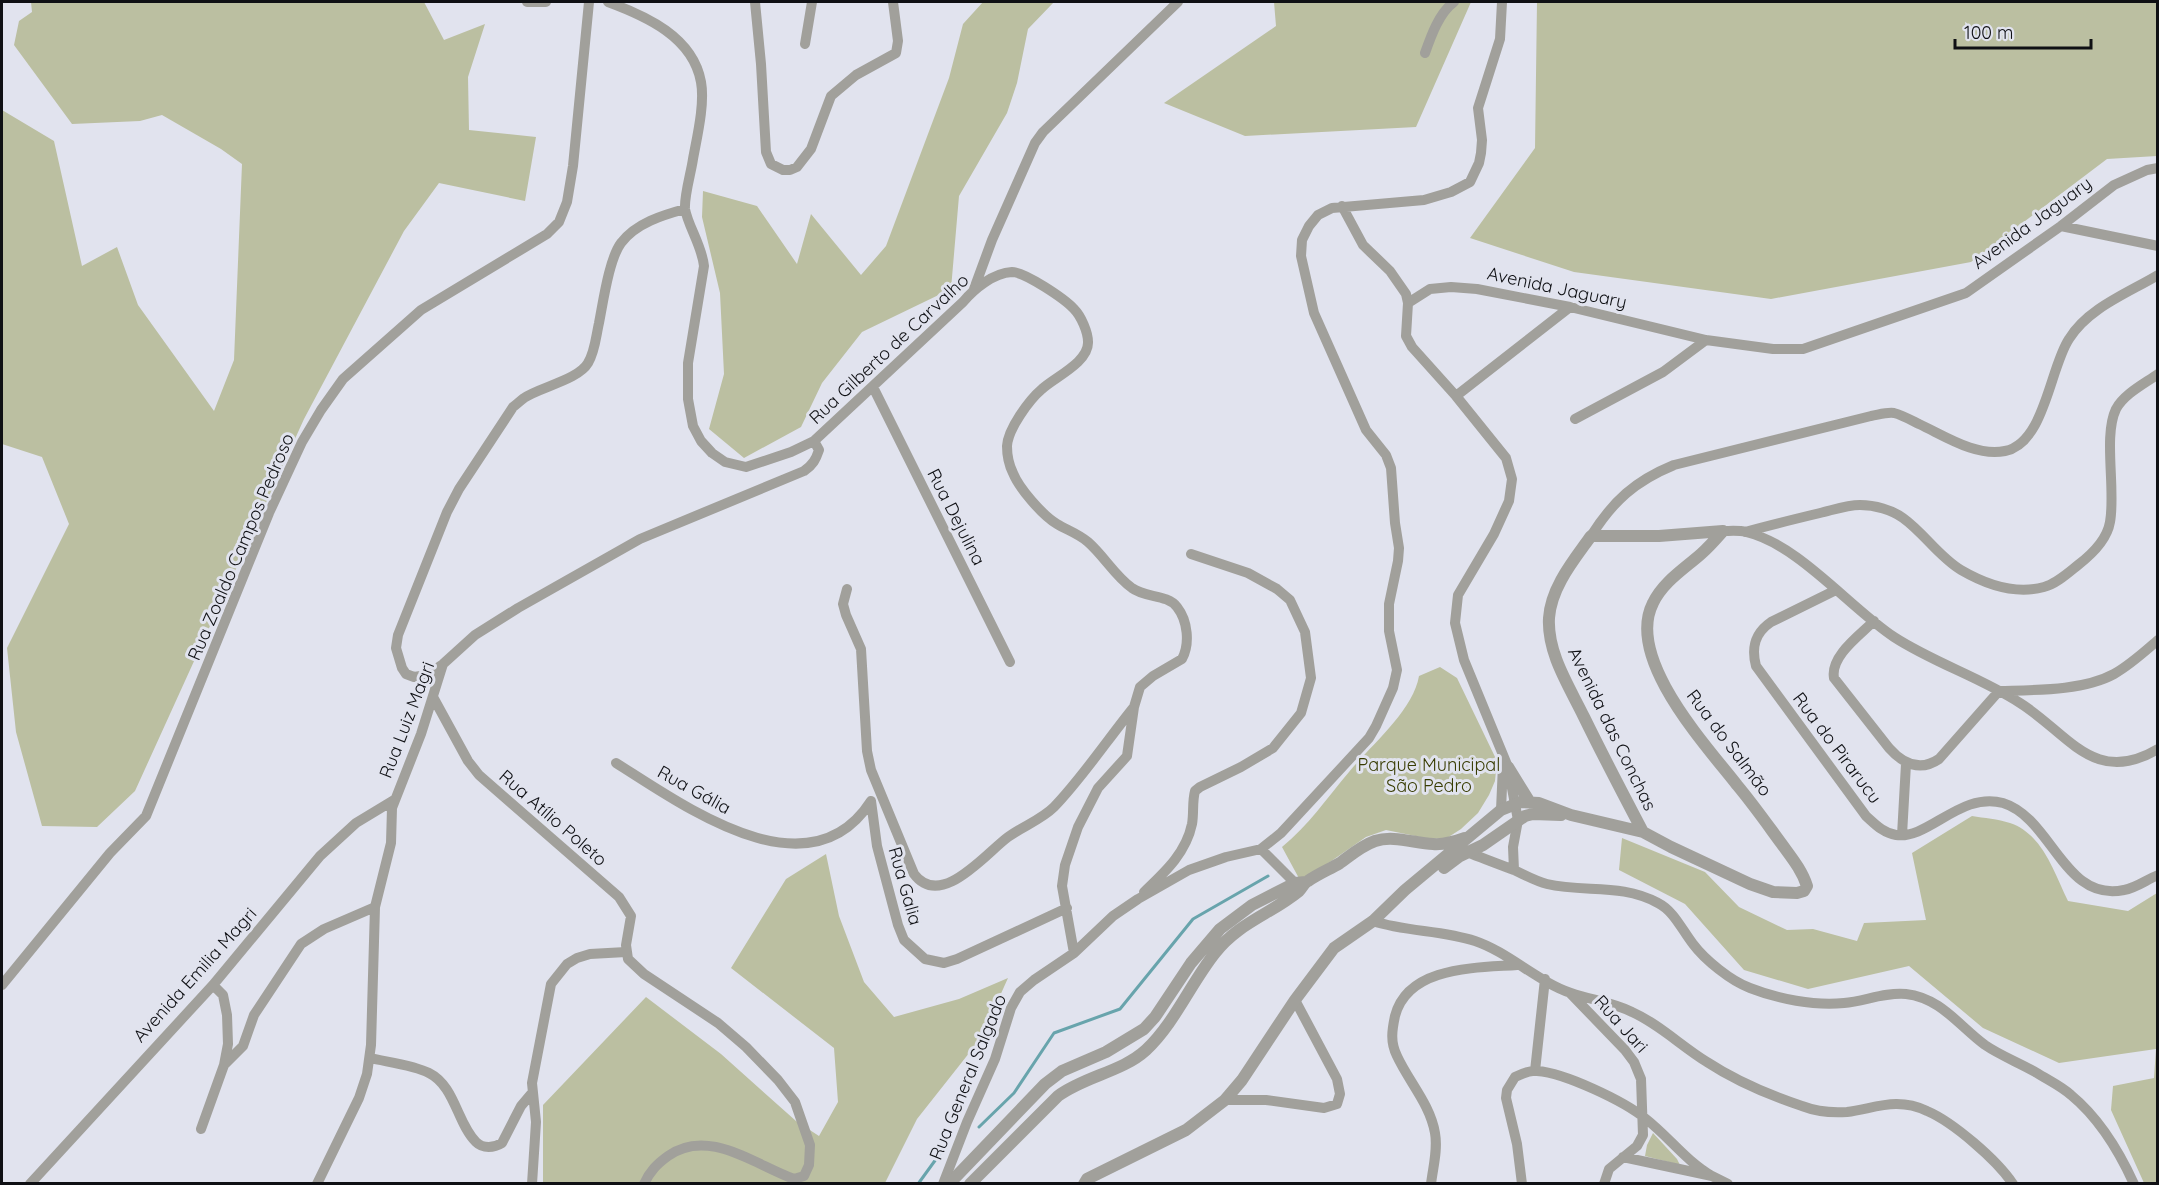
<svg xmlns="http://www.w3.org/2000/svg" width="2159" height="1185" font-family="Quicksand,sans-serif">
	<rect width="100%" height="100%" fill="#e1e3ee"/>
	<!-- green -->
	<path fill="#bbbfa1" d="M 31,2 L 424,2 L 444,40 L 485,24 L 468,77 L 469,130 L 536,137 L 525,201 L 439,183 L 404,231 L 304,419 L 135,791 L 97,827 L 42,826 L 16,732 L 7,648 L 69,524 L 42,457 L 2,444 L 2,110 L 54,141 L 82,266 L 117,247 L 138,305 L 214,411 L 234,360 L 242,164 L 221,149 L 162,115 L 140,121 L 72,124 L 14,45 L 19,21 L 32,12 Z
		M 983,2 L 1054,2 L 1028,29 L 1017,83 L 1007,113 L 959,196 L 951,289 L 862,332 L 822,383 L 801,427 L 744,458 L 709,429 L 724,374 L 720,293 L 702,217 L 703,191 L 757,206 L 797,264 L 811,214 L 861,275 L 886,246 L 949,78 L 963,24 Z
		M 1274,2 L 1471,2 L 1416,127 L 1245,136 L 1164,103 L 1276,26 Z
		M 1537,2 L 2157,2 L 2157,156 L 2107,159 L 1971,262 L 1771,299 L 1574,272 L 1470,238 L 1535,148 Z
		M 1440,667 L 1457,678 L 1497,761 L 1495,781 L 1489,795 L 1478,813 L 1461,829 L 1447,838 L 1430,839 L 1386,830 L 1366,837 L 1301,882 L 1282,847 C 1308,826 1327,798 1349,772 C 1371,745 1413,711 1419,676 Z
		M 1972,816 C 1984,818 1998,819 2010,823 C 2043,834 2054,873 2068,901 L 2128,911 L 2157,893 L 2157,1183 L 2144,1183 L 2111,1110 L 2113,1086 L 2154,1078 L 2156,1049 L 2059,1063 L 1983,1028 L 1909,966 L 1808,989 L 1744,970 L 1685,904 L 1619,870 L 1622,838 L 1705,872 L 1739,907 L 1787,930 L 1813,929 L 1857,941 L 1864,923 L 1926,920 L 1912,853 Z
		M 826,854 L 839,916 L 864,982 L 894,1017 L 959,999 L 1008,978 L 981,1038 L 917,1119 L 885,1183 L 543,1183 L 543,1105 L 646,997 L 721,1054 L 796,1121 L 819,1136 L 838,1102 L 834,1048 L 731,968 L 786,879 Z
		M 1653,1133 L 1677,1159 L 1680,1165 L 1645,1156 L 1647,1145 Z"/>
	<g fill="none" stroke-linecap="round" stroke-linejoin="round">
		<!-- stream -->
		<path stroke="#68a4ac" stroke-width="3" d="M 979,1127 L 1014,1093 L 1054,1033 L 1120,1009 L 1193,919 L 1268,876
			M 918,1184 L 947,1144"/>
		<!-- minor -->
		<path stroke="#a1a09b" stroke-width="10" d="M 527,2 L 546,2
			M 608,2 C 646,16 693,37 701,82 C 705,104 697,137 693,159 C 691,173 684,196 685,209 C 688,226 702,246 704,266 L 688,363 L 688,399 L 693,426 L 701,441 L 712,453 L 725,462 L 746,467 L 791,452 L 814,441 L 963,302 C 974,289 993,273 1012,272 C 1025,272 1065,299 1074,309 C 1081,316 1088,332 1088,342 C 1089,362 1055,377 1042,389 C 1029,400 1008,429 1007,446 C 1007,455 1009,465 1013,473 C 1019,488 1042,515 1057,524 C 1067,530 1079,534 1088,542 C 1104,556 1115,576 1132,588 C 1145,598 1167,594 1177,607 C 1188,621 1190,644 1182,659 L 1153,676 L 1140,687 L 1134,707 L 1127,756 L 1098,788 L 1078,827 L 1065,865 L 1062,886 L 1074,953
			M 755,2 L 761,64 L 766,152 L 771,164 L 783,170 L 790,170 L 797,167 L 811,149 L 831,96 L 856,75 L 896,53 L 898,41 L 893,2
			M 805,44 L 812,2
			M 1425,53 C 1431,36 1439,13 1454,2
			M 1342,206 L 1363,245 L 1390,271 L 1406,294 L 1408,303 L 1406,336 L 1412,347 L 1456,396 L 1506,458 L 1512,479 L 1509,501 L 1494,534 L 1458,595 L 1455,623 L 1464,660 L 1508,767 L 1518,820 L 1513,847 L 1514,870
			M 685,209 C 663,215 636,223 621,243 C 609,259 603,303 599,323 C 596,336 595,352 588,363 C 578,380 540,387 524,398 C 520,401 517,404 513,407 L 459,489 L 447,512 L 398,635 L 396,648 L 402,668 L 406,674 L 414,677 L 427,675 L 443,664 L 475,635 L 518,608 L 640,539 L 804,471 C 813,465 816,459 819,450 L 814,441
			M 2061,226 L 2158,246
			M 974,289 L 992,240 L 1035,143 L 1043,132 L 1178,2
			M 1408,303 L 1430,289 L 1451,287 L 1477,289 L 1570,307 L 1706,340 L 1773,349 L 1803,349 L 1966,293 L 2061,226 L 2114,185 L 2147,170 L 2158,168
			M 873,387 L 1010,662
			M 1456,396 L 1570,307
			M 1575,419 L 1663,372 L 1706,340
			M 1723,531 C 1730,531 1739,530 1746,532 C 1798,544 1849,607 1894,637 C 1934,663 1980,677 2020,703 C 2068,733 2094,787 2158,749
			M 1745,532 C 1770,525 1795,519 1820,513 C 1833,510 1847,505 1860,505 C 1875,505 1892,510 1903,518 C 1924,533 1939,557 1961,570 C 1985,584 2015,595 2044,587 C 2056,584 2068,573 2078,565 C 2091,555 2107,540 2110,522 C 2116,490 2103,436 2116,409 C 2124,394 2144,384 2158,374
			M 1591,536 C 1613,501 1635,481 1674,465 L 1871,416 C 1878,415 1886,412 1894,413 C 1902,415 1911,420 1919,424 C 1945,436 1976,457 2005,451 C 2045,443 2050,367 2069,339 C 2088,308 2128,293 2158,275
			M 847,589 L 843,604 L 846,615 L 861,649 L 867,751 L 871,770 L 914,874 C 941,910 986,853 1008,837 C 1023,826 1041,820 1054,807 C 1082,778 1108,739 1134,707
			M 1836,590 L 1771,622 C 1755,633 1751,647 1756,666 L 1866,816 C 1875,824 1883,833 1896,835 C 1928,840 1961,791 2003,803 C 2052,818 2064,903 2124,890 C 2136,888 2146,880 2158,875
			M 1874,621 C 1860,635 1830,656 1834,678 L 1889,748 C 1903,764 1920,772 1939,759 L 1999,691
			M 2000,691 C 2034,690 2083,691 2114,674 C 2130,665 2143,653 2158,640
			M 433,697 L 468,761 L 479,775 L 619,897 L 631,916 L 626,945 L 628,959 L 644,974 L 718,1023 L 746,1047 L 778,1080 L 795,1102 L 810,1145 L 809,1165 L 804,1176 L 794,1179 C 755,1165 708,1127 668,1156 C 657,1164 650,1171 644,1184
			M 616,763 C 683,805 809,898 871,801
			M 871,801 L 877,846 L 898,925 L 904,940 L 925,959 L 944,963 L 957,959 L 1067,908
			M 1501,810 L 1503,765
			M 1902,835 L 1906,764
			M 1261,849 L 1295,883 L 1299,890
			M 1467,852 C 1482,858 1498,864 1514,870 C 1525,875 1535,881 1547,884 C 1585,893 1621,883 1658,903 C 1674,911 1682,930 1693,944 C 1705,960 1731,981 1750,988 C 1778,999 1814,1006 1844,1003 C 1865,1001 1885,992 1906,994 C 1941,998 1959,1026 1985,1045 C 2001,1056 2020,1063 2037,1073 C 2048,1080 2061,1086 2071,1095 C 2099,1118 2119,1151 2134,1184
			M 1144,892 C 1165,872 1186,853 1192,824 C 1194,813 1192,802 1195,791 L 1200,787 L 1241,767 L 1273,748 L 1301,713 L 1311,678 L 1305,632 L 1290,600 L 1277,589 L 1248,573 L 1191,554
			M 1373,921 C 1406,932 1442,930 1475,941 C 1508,952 1538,982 1571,993 C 1591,1000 1612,1002 1632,1012 C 1659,1024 1681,1046 1707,1062 C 1736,1081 1769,1095 1802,1106 C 1815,1111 1833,1113 1847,1112 C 1876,1108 1897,1097 1927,1111 C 1953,1122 1997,1160 2013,1184
			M 2,985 L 110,853 L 146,816 L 269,513 L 302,442 L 321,410 L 343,379 L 421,310 L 547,234 L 559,222 L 567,202 L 573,166 L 589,2
			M 1570,993 L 1625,1050 L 1634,1062 L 1641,1079 L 1643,1135 L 1637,1146 L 1609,1169 L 1604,1184
			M 370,1058 C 387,1062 414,1065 429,1073 C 455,1086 457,1123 476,1142 C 483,1149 494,1148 502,1143 L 521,1106 L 532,1093
			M 224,1065 L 243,1046 L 254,1015 L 301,944 L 324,929 L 375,907
			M 1535,1071 L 1545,979
			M 1225,1100 L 1266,1100 L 1324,1108 L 1337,1104 L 1340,1094 L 1337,1079 L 1295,1000
			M 201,1129 L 224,1065 L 228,1044 L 227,1015 L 223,995 L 213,985
			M 1623,1157 L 1712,1176 L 1728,1184
			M 30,1184 L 213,985 L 320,856 L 356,823 L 394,800
			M 317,1184 L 359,1098 L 367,1074 L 371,1045 L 375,907 L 391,843 L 392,808 L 421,734 L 443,664
			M 532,1184 L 536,1122 L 532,1083 L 551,984 L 567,964 L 577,958 L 590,954 L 626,952
			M 943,1184 L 967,1122 L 995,1059 L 1011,1008 L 1020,992 L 1034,980 L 1074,953 L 1113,916 L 1138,899 L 1189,870 L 1226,857 L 1261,849 L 1281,833 L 1369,738 L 1376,726 L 1393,688 L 1397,670 L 1389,631 L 1389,604 L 1398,561 L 1399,548 L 1395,523 L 1391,468 L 1386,455 L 1366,430 L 1314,313 L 1301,256 L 1302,240 L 1309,226 L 1318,215 L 1332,208 L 1424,200 L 1451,192 L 1470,182 L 1479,163 L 1481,153 L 1482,140 L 1478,108 L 1500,39 L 1502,2
			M 1431,1184 C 1433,1167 1438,1150 1435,1133 C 1430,1104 1409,1082 1397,1056 C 1390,1042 1392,1030 1395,1016 C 1408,966 1476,968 1517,965
			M 1522,1184 L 1517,1144 L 1506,1098 L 1507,1090 L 1515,1077 C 1521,1074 1529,1070 1537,1071 C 1565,1073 1624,1101 1646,1119 C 1669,1137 1686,1161 1712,1176"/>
		<!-- tertiary -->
		<path stroke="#a1a09b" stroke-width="12" d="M 1508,767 L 1529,801
			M 1643,832 C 1623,794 1603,756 1584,717 C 1569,686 1547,653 1549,618 C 1551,587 1574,560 1591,536 L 1659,536 L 1723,531
			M 1444,868 L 1460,856 L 1483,845 L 1525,816 L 1533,814 L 1561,815
			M 949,1184 L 1045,1084 L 1062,1071 L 1106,1052 L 1144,1029 L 1155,1017 L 1191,963 L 1220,929 L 1252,905 L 1295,883 L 1306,882
			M 970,1184 L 1058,1096 C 1085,1076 1122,1072 1146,1050 C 1174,1024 1191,983 1215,953 C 1238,923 1271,914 1299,891 C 1302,888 1304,883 1308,881 C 1318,874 1330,869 1340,863 C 1351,855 1361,846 1375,841 C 1393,835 1414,843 1433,844 C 1444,845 1454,842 1465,838
			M 1084,1184 L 1087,1179 L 1186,1130 L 1225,1100 L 1242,1080 L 1295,1000 L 1334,948 L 1373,921 L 1405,890 L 1501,810 L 1521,802 L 1539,803 L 1571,815 L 1643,832 L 1671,847 L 1750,884 L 1773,892 L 1797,893 L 1804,891 L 1807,886 C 1802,870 1791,857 1781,843 C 1767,824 1753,804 1737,785 C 1705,744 1625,658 1653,603 C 1663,582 1684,569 1701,554 C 1709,547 1716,539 1723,531"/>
	</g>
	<g text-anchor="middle" stroke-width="6" stroke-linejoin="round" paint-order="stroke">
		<!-- street labels -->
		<g font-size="18" fill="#0f1014" stroke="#e1e3ee">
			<text transform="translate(2032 223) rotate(-36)" y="6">Avenida Jaguary</text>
			<text transform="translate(1557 288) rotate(12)" y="6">Avenida Jaguary</text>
			<text transform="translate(889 349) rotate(-43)" y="6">Rua Gilberto de Carvalho</text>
			<text transform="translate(956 517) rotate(63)" y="6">Rua Dejulina</text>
			<text transform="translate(241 547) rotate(-67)" y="6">Rua Zoaldo Campos Pedroso</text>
			<text transform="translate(407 720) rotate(-69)" y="6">Rua Luiz Magri</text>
			<text transform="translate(1612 729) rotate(64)" y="6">Avenida das Conchas</text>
			<text transform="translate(1729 743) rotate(53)" y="6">Rua do Salmão</text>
			<text transform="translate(1837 748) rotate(53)" y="6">Rua do Pirarucu</text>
			<text transform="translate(694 790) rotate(29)" y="6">Rua Gália</text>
			<text transform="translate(553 818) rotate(41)" y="6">Rua Atílio Poleto</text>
			<text transform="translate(905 886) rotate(74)" y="6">Rua Galia</text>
			<text transform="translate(195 975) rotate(-48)" y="6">Avenida Emilia Magri</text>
			<text transform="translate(1621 1024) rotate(48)" y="6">Rua Jari</text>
			<text transform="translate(968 1077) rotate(-68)" y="6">Rua General Salgado</text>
		</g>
		<!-- park labels -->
		<g font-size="18" fill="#383c02" stroke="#e1e3ee">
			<text x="1429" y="771">Parque Municipal<tspan x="1429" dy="21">São Pedro</tspan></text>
		</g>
	</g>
	<!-- border -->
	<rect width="2159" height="1185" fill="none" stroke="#0f1014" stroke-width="6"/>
	<!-- scale -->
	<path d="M1955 39v9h136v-9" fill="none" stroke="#0f1014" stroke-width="3"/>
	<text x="1964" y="39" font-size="18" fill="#0f1014" stroke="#e1e3ee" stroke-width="4.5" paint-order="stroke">100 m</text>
</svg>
